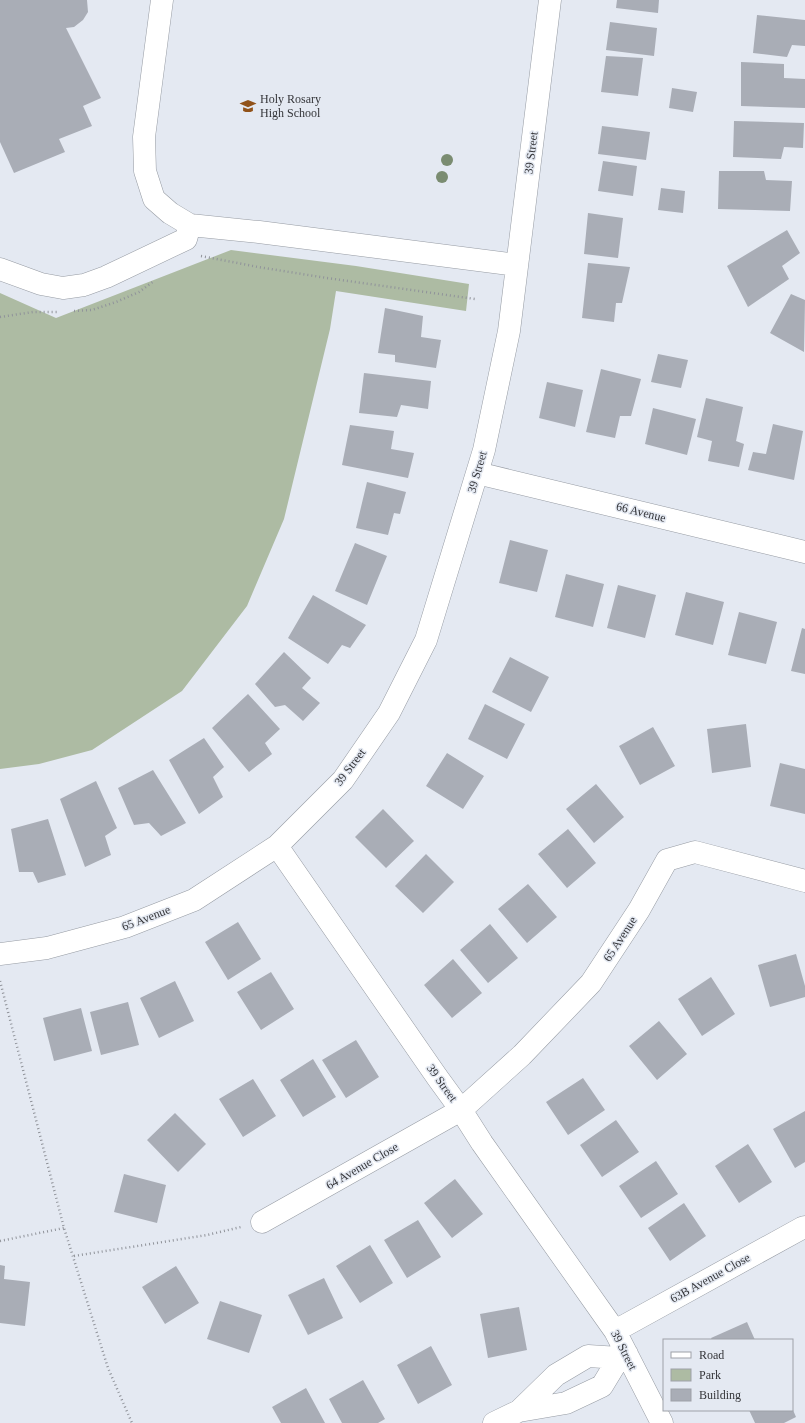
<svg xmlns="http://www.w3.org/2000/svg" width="805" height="1423" font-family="Georgia,serif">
	<rect width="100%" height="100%" fill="#e4e9f2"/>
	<!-- green -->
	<path fill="#adbba3" d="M 231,250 L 356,266 L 469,284 L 466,311 L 336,291 L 330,329 L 284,519 L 247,606 L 182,691 L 92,750 L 39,764 L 0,769 L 0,293 L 56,318 Z"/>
	<!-- building -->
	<path fill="#a9adb6" d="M 0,0 L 87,0 L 88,12 L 83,20 L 74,27 L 66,28 L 101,98 L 83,106 L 92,126 L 59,139 L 65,152 L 14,173 L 0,142 Z
		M 617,0 L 659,0 L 658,13 L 616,8 Z
		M 757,15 L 805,20 L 805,46 L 792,45 L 787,57 L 753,53 Z
		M 610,22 L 657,28 L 654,56 L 606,50 Z
		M 606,56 L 643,58 L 638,96 L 601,92 Z
		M 741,62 L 784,64 L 784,78 L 805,79 L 805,108 L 741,106 Z
		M 672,88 L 697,92 L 693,112 L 669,108 Z
		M 734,121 L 804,123 L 803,148 L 784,147 L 781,159 L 733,157 Z
		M 602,126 L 650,132 L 646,160 L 598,154 Z
		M 603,161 L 637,166 L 633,196 L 598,191 Z
		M 719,171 L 764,171 L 766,180 L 792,181 L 790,211 L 718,209 Z
		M 661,188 L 685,191 L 683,213 L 658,210 Z
		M 588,213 L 623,218 L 618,258 L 584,254 Z
		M 787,230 L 800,253 L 782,266 L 789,279 L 748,307 L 727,266 Z
		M 588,263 L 630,267 L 622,303 L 616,303 L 614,322 L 582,318 Z
		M 791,294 L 805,300 L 804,352 L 770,333 Z
		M 385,308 L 423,316 L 421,337 L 441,340 L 436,368 L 395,362 L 395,355 L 378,353 Z
		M 658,354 L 688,360 L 681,388 L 651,382 Z
		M 601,369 L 641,379 L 631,416 L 620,416 L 615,438 L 586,432 Z
		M 364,373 L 431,381 L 428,409 L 401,405 L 397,417 L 359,413 Z
		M 547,382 L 583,390 L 575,427 L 539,418 Z
		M 706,398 L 743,407 L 736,441 L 744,444 L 739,467 L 708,461 L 712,441 L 697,437 Z
		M 653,408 L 696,419 L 687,455 L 645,444 Z
		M 773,424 L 803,431 L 794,480 L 748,470 L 753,452 L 766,454 Z
		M 350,425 L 394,431 L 391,449 L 414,453 L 408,478 L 342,465 Z
		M 367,482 L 406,492 L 400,514 L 394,513 L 388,535 L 356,528 Z
		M 510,540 L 548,550 L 537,592 L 499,583 Z
		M 355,543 L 387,556 L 367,605 L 335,591 Z
		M 566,574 L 604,584 L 593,627 L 555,617 Z
		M 618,585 L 656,595 L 645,638 L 607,628 Z
		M 686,592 L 724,602 L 713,645 L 675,635 Z
		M 313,595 L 366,625 L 350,648 L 342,645 L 328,664 L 288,638 Z
		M 739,612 L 777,622 L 766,664 L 728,655 Z
		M 802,628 L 805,629 L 805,674 L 791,671 Z
		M 284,652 L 311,678 L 302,688 L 320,703 L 303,721 L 285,705 L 275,707 L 255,684 Z
		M 510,657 L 549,677 L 531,712 L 492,692 Z
		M 248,694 L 280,729 L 265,743 L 272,754 L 249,772 L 212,728 Z
		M 485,704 L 525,724 L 507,759 L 468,739 Z
		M 746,724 L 751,767 L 712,773 L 707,729 Z
		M 653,727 L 675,766 L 640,785 L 619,746 Z
		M 204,738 L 224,767 L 213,777 L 223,797 L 199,814 L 169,760 Z
		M 447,753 L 484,776 L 463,809 L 426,786 Z
		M 780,763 L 805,769 L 805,814 L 770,806 Z
		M 153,770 L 186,823 L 161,836 L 149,823 L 134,825 L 118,788 Z
		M 96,781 L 117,828 L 105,836 L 111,855 L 85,867 L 60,799 Z
		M 596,784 L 624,817 L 594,843 L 566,809 Z
		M 383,809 L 414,841 L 386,868 L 355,837 Z
		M 48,819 L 66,875 L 38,883 L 33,872 L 19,872 L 11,829 Z
		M 568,829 L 596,863 L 567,888 L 538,854 Z
		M 426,854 L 454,882 L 423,913 L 395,886 Z
		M 528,884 L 557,917 L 527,943 L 498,909 Z
		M 238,922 L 261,959 L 228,980 L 205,942 Z
		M 490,924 L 518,958 L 488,983 L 460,950 Z
		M 796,954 L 805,986 L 805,997 L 770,1007 L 758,965 Z
		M 453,959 L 482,993 L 452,1018 L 424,985 Z
		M 271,972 L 294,1009 L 261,1030 L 237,992 Z
		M 711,977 L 735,1014 L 702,1036 L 678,999 Z
		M 175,981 L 194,1021 L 159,1038 L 140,998 Z
		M 128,1002 L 139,1045 L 101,1055 L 90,1012 Z
		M 81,1008 L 92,1051 L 54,1061 L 43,1018 Z
		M 659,1021 L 687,1054 L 657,1080 L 629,1046 Z
		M 356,1040 L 379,1077 L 346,1098 L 322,1060 Z
		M 313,1059 L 336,1097 L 303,1117 L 280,1080 Z
		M 583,1078 L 605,1110 L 568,1135 L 546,1102 Z
		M 253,1079 L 276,1116 L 243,1137 L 219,1099 Z
		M 805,1111 L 805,1162 L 795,1168 L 773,1129 Z
		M 175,1113 L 206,1144 L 178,1172 L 147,1140 Z
		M 616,1120 L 639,1152 L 602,1177 L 580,1145 Z
		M 748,1144 L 772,1182 L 739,1203 L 715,1166 Z
		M 656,1161 L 678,1194 L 641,1218 L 619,1186 Z
		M 124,1174 L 166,1185 L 157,1223 L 114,1212 Z
		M 455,1179 L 483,1214 L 452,1238 L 424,1203 Z
		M 684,1203 L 706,1236 L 670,1261 L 648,1228 Z
		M 418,1220 L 441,1257 L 407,1278 L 384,1240 Z
		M 370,1245 L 393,1283 L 360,1303 L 336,1266 Z
		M 0,1265 L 5,1266 L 4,1279 L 30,1282 L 25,1326 L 0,1323 Z
		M 176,1266 L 199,1303 L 165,1324 L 142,1287 Z
		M 324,1278 L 343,1318 L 308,1335 L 288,1295 Z
		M 220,1301 L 262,1315 L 249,1353 L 207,1339 Z
		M 519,1307 L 527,1350 L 488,1358 L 480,1314 Z
		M 747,1322 L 755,1340 L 712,1340 L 711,1338 Z
		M 431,1346 L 452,1385 L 418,1404 L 397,1365 Z
		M 363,1380 L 385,1419 L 378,1423 L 342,1423 L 329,1399 Z
		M 306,1388 L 325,1423 L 281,1423 L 272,1407 Z
		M 749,1410 L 793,1410 L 796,1417 L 784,1423 L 755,1423 Z"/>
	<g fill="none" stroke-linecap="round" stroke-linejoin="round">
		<defs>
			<path id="minor" d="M 162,0 L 144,137 L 145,171 L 154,199 L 170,213 L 190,225 L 259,232 L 517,265
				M 0,269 L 41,284 L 63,288 L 84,285 L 106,277 L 186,239 L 190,225
				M 477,473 L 805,552
				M 277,846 L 437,1077 L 461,1110 L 482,1143 L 615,1331 L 662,1423
				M 0,954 L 47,948 L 125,927 L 194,900 L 277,846 L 343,780 L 389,713 L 426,640 L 484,450 L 509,331 L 550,0
				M 262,1222 L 461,1110 L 522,1055 L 591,983 L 639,910 L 667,860 L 695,852 L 805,881
				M 615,1331 L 802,1228 L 805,1227
				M 519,1411 L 556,1375 L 588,1356 L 619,1358 L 627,1354
				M 494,1423 L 519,1411 L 566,1403 L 602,1386 L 619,1358"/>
		</defs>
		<!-- minor casing -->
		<use href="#minor" stroke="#969ba3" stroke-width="23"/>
		<!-- path -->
		<path stroke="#90939a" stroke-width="2.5" stroke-dasharray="1 3" stroke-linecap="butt" d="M 201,256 L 258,267 L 327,278 L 475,299
			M 74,311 L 92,310 L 116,302 L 139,292 L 154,281
			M 0,317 L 33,312 L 57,312
			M 0,981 L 64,1228 L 108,1368 L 132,1423
			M 0,1241 L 64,1228
			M 74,1256 L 207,1235 L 241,1227"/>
		<!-- minor -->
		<use href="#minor" stroke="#fff" stroke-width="22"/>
	</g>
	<!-- trees -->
	<g fill="#7a8c71">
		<circle cx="447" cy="160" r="6"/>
		<circle cx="442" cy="177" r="6"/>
	</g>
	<!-- icons -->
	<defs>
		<symbol id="school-bare" viewBox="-9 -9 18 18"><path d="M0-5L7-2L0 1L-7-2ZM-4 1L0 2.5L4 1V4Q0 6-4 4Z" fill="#915219" stroke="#e4e9f2" stroke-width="2.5" paint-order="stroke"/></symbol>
	</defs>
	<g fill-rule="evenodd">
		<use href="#school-bare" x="237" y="95" width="22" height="22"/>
	</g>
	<g text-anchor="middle" stroke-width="3" stroke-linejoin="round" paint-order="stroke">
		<!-- poi labels -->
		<g font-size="12" fill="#35363a" stroke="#e4e9f2" text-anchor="start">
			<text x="260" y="103">Holy Rosary<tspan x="260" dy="14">High School</tspan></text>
		</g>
		<!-- street labels -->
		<g font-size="12" fill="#35363a" stroke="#e4e9f2">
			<text transform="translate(531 153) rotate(-83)" y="4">39 Street</text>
			<text transform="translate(477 472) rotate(-74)" y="4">39 Street</text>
			<text transform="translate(641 512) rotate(14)" y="4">66 Avenue</text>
			<text transform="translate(350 767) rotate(-53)" y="4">39 Street</text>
			<text transform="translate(146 918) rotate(-21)" y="4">65 Avenue</text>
			<text transform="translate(620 939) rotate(-57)" y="4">65 Avenue</text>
			<text transform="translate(442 1083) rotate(54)" y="4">39 Street</text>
			<text transform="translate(362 1166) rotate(-30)" y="4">64 Avenue Close</text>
			<text transform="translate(710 1278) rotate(-29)" y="4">63B Avenue Close</text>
			<text transform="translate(624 1350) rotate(63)" y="4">39 Street</text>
		</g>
	</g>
	<!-- legend -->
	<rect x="663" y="1339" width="130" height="72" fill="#e4e9f2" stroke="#9ea1a8"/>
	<rect x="671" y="1352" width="20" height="6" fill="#ffffff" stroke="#9ea1a8"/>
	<text x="699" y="1359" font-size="12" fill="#35363a">Road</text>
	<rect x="671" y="1369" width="20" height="12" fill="#adbba3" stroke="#9ea1a8"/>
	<text x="699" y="1379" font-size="12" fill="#35363a">Park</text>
	<rect x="671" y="1389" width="20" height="12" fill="#a9adb6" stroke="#9ea1a8"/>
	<text x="699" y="1399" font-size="12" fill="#35363a">Building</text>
</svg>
